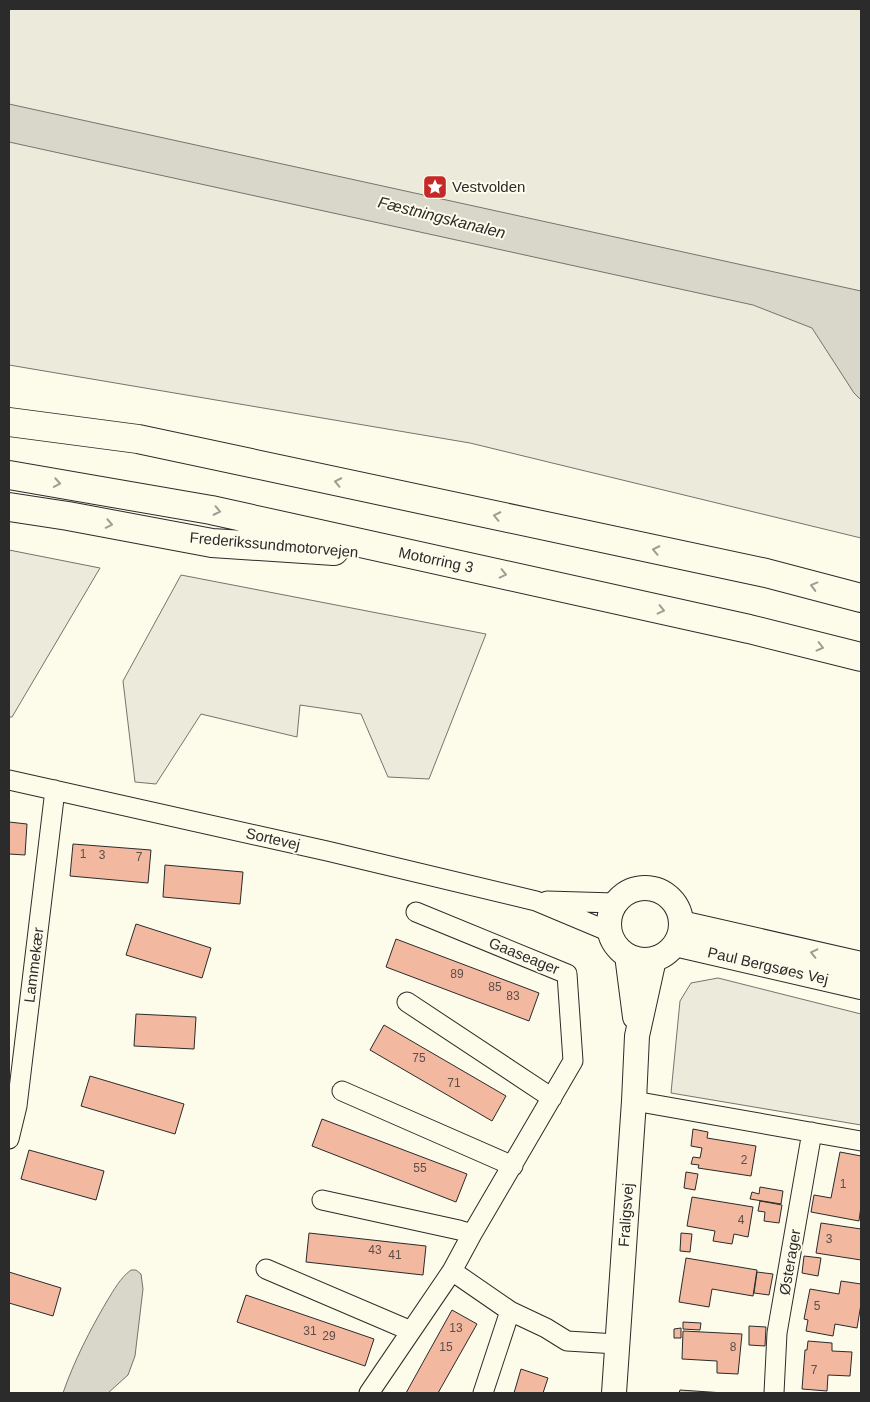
<svg xmlns="http://www.w3.org/2000/svg" width="870" height="1402" font-family="Helvetica,sans-serif">
	<rect width="100%" height="100%" fill="#fdfbea"/>
	<!-- green -->
	<path fill="#ecebdb" stroke="#74746e" d="M 9,9 L 861,9 L 861,538 L 470,443 L 9,365 Z
		M 9,550 L 100,568 L 12,717 L 9,717 Z
		M 181,575 L 486,634 L 429,779 L 388,777 L 361,714 L 300,705 L 297,737 L 201,714 L 156,784 L 135,782 L 123,681 Z
		M 718,978 L 861,1014 L 861,1125 L 671,1093 L 680,1001 L 691,983 Z"/>
	<!-- water -->
	<path fill="#d8d7c9" stroke="#74746e" d="M 9,104 L 861,291 L 861,400 L 854,393 L 812,328 L 753,305 L 9,142 Z
		M 131,1270 L 136,1270 L 141,1274 L 143,1289 L 135,1356 L 128,1375 L 108,1393 L 63,1393 C 74,1361 90,1330 107,1301 C 114,1290 120,1278 131,1270 Z"/>
	<!-- building -->
	<path fill="#f2b8a0" stroke="#2b2b2b" d="M 9,822 L 27,824 L 25,855 L 9,854 Z
		M 73,844 L 151,850 L 148,883 L 70,876 Z
		M 165,865 L 243,872 L 240,904 L 163,897 Z
		M 136,924 L 211,948 L 202,978 L 126,955 Z
		M 396,939 L 539,993 L 529,1021 L 386,967 Z
		M 136,1014 L 196,1017 L 194,1049 L 134,1046 Z
		M 384,1025 L 506,1096 L 492,1121 L 370,1050 Z
		M 90,1076 L 184,1104 L 175,1134 L 81,1106 Z
		M 322,1119 L 467,1174 L 456,1202 L 312,1146 Z
		M 693,1129 L 708,1132 L 707,1138 L 756,1146 L 751,1176 L 698,1168 L 699,1165 L 691,1164 L 693,1157 L 700,1158 L 702,1148 L 691,1146 Z
		M 29,1150 L 104,1171 L 96,1200 L 21,1179 Z
		M 840,1152 L 861,1156 L 861,1206 L 859,1221 L 811,1212 L 814,1195 L 831,1198 Z
		M 686,1172 L 698,1174 L 695,1190 L 684,1188 Z
		M 760,1187 L 783,1191 L 781,1204 L 750,1199 L 752,1192 L 759,1194 Z
		M 692,1197 L 753,1207 L 748,1237 L 734,1234 L 732,1244 L 713,1241 L 715,1231 L 687,1226 Z
		M 760,1201 L 782,1205 L 779,1223 L 764,1221 L 765,1212 L 758,1211 Z
		M 821,1223 L 861,1229 L 861,1260 L 816,1253 Z
		M 309,1233 L 426,1246 L 423,1275 L 306,1262 Z
		M 681,1233 L 692,1234 L 690,1252 L 680,1251 Z
		M 804,1256 L 821,1258 L 818,1276 L 802,1273 Z
		M 686,1258 L 757,1270 L 753,1296 L 712,1289 L 709,1307 L 679,1302 Z
		M 9,1272 L 61,1288 L 53,1316 L 9,1303 Z
		M 757,1272 L 773,1274 L 769,1295 L 754,1293 Z
		M 841,1281 L 861,1284 L 861,1304 L 857,1328 L 835,1324 L 833,1336 L 806,1331 L 808,1320 L 804,1319 L 810,1289 L 839,1294 Z
		M 246,1295 L 374,1339 L 365,1366 L 237,1322 Z
		M 452,1310 L 477,1324 L 438,1393 L 406,1393 Z
		M 683,1322 L 701,1323 L 700,1330 L 683,1329 Z
		M 749,1326 L 766,1327 L 765,1346 L 749,1345 Z
		M 681,1328 L 681,1338 L 674,1338 L 674,1329 Z
		M 683,1331 L 742,1334 L 738,1374 L 717,1373 L 717,1361 L 682,1359 Z
		M 808,1341 L 832,1343 L 832,1351 L 852,1352 L 850,1376 L 828,1375 L 827,1391 L 802,1389 L 805,1350 L 807,1350 Z
		M 521,1369 L 548,1378 L 543,1393 L 514,1393 Z
		M 680,1390 L 724,1393 L 679,1393 Z"/>
	<g fill="none" stroke-linecap="round" stroke-linejoin="round">
		<defs>
			<path id="minor" d="M 9,780 L 327,851 L 536,901 L 610,932
				M 547,901 L 615,903
				M 416,912 L 567,974 L 573,1061 L 472,1234 L 452,1271
				M 407,1002 L 552,1098
				M 342,1091 L 513,1166
				M 634,1101 L 861,1141
				M 9,1139 L 17,1106 L 55,790
				M 322,1200 L 459,1230 L 472,1234
				M 266,1269 L 411,1331
				M 369,1393 L 452,1271 L 510,1311 L 546,1328 L 567,1341 L 617,1344
				M 483,1393 L 510,1311
				M 774,1393 L 777,1333 L 812,1132"/>
			<path id="tertiary" d="M609 924a36 36 0 1 1 72 0a36 36 0 1 1-72 0Z
				M 681,923 L 861,964
				M 675,944 L 861,987
				M 627,955 L 635,1017
				M 614,1393 L 634,1101 L 637,1036 L 654,959"/>
			<path id="motorway" d="M 9,422 L 138,439 L 766,573 L 861,598
				M 9,475 L 211,510 L 749,629 L 861,657
				M 9,507 L 68,516 L 212,543 L 334,551"/>
		</defs>
		<!-- minor casing -->
		<use href="#minor" stroke="#2b2b2b" stroke-width="21"/>
		<!-- tertiary casing -->
		<use href="#tertiary" stroke="#2b2b2b" stroke-width="26"/>
		<!-- motorway casing -->
		<use href="#motorway" stroke="#2b2b2b" stroke-width="30"/>
		<!-- minor -->
		<use href="#minor" stroke="#fdfbea" stroke-width="19"/>
		<!-- tertiary -->
		<use href="#tertiary" stroke="#fdfbea" stroke-width="24"/>
		<!-- motorway -->
		<use href="#motorway" stroke="#fdfbea" stroke-width="28"/>
	</g>
	<!-- one-way arrows -->
	<defs><path id="oneway-chevron" d="M-2-3.5L2.5 0L-2 3.5" fill="none" stroke-width="1.6" stroke-linecap="round" stroke-linejoin="round" transform="scale(1.25)"/></defs>
	<g stroke="#9e9d94">
		<use href="#oneway-chevron" transform="translate(338 482) rotate(-168)"/>
		<use href="#oneway-chevron" transform="translate(57 483) rotate(10)"/>
		<use href="#oneway-chevron" transform="translate(217 511) rotate(12)"/>
		<use href="#oneway-chevron" transform="translate(497 516) rotate(-168)"/>
		<use href="#oneway-chevron" transform="translate(109 524) rotate(11)"/>
		<use href="#oneway-chevron" transform="translate(656 550) rotate(-168)"/>
		<use href="#oneway-chevron" transform="translate(503 574) rotate(13)"/>
		<use href="#oneway-chevron" transform="translate(814 586) rotate(-165)"/>
		<use href="#oneway-chevron" transform="translate(661 610) rotate(13)"/>
		<use href="#oneway-chevron" transform="translate(820 647) rotate(14)"/>
		<use href="#oneway-chevron" transform="translate(814 953) rotate(-167)"/>
	</g>
	<!-- icons -->
	<defs>
		<symbol id="sight-square" viewBox="-11 -11 22 22"><rect x="-9" y="-9" width="18" height="18" rx="4" fill="#c62828" stroke="#fdfbea"/><path d="M0-6L1.8-2.2L6-1.7L2.9 1.2L3.7 5.4L0 3.3L-3.7 5.4L-2.9 1.2L-6-1.7L-1.8-2.2Z" fill="#fff"/></symbol>
	</defs>
	<g fill-rule="evenodd">
		<use href="#sight-square" x="421" y="173" width="28" height="28"/>
	</g>
	<g text-anchor="middle" stroke-width="4" stroke-linejoin="round" paint-order="stroke">
		<!-- number labels -->
		<g font-size="12" fill="#5d4e48">
			<text x="83" y="858">1</text>
			<text x="102" y="859">3</text>
			<text x="139" y="861">7</text>
			<text x="457" y="978">89</text>
			<text x="495" y="991">85</text>
			<text x="513" y="1000">83</text>
			<text x="419" y="1062">75</text>
			<text x="454" y="1087">71</text>
			<text x="744" y="1164">2</text>
			<text x="420" y="1172">55</text>
			<text x="843" y="1188">1</text>
			<text x="741" y="1224">4</text>
			<text x="829" y="1243">3</text>
			<text x="375" y="1254">43</text>
			<text x="395" y="1259">41</text>
			<text x="817" y="1310">5</text>
			<text x="456" y="1332">13</text>
			<text x="310" y="1335">31</text>
			<text x="329" y="1340">29</text>
			<text x="446" y="1351">15</text>
			<text x="733" y="1351">8</text>
			<text x="814" y="1374">7</text>
		</g>
		<!-- poi labels -->
		<g font-size="15" fill="#2b2b2b" stroke="#fdfbea" text-anchor="start">
			<text x="452" y="192">Vestvolden</text>
		</g>
		<!-- street labels -->
		<g font-size="15" fill="#2b2b2b" stroke="#fdfbea">
			<text transform="translate(274 545) rotate(5)" y="5">Frederikssundmotorvejen</text>
			<text transform="translate(436 560) rotate(12)" y="5">Motorring 3</text>
			<text transform="translate(273 839) rotate(13)" y="5">Sortevej</text>
			<text transform="translate(524 956) rotate(22)" y="5">Gaaseager</text>
			<text transform="translate(34 965) rotate(-83)" y="5">Lammekær</text>
			<text transform="translate(768 966) rotate(13)" y="5">Paul Bergsøes Vej</text>
			<text transform="translate(626 1215) rotate(-86)" y="5">Fraligsvej</text>
			<text transform="translate(790 1262) rotate(-80)" y="5">Østerager</text>
		</g>
		<!-- water labels -->
		<g font-size="16" font-style="italic" fill="#2b2b2b" stroke="#fdfbea">
			<text transform="translate(442 217) rotate(14)" y="6">Fæstningskanalen</text>
		</g>
	</g>
	<!-- border -->
	<rect width="870" height="1402" fill="none" stroke="#2b2b2b" stroke-width="20"/>
</svg>
